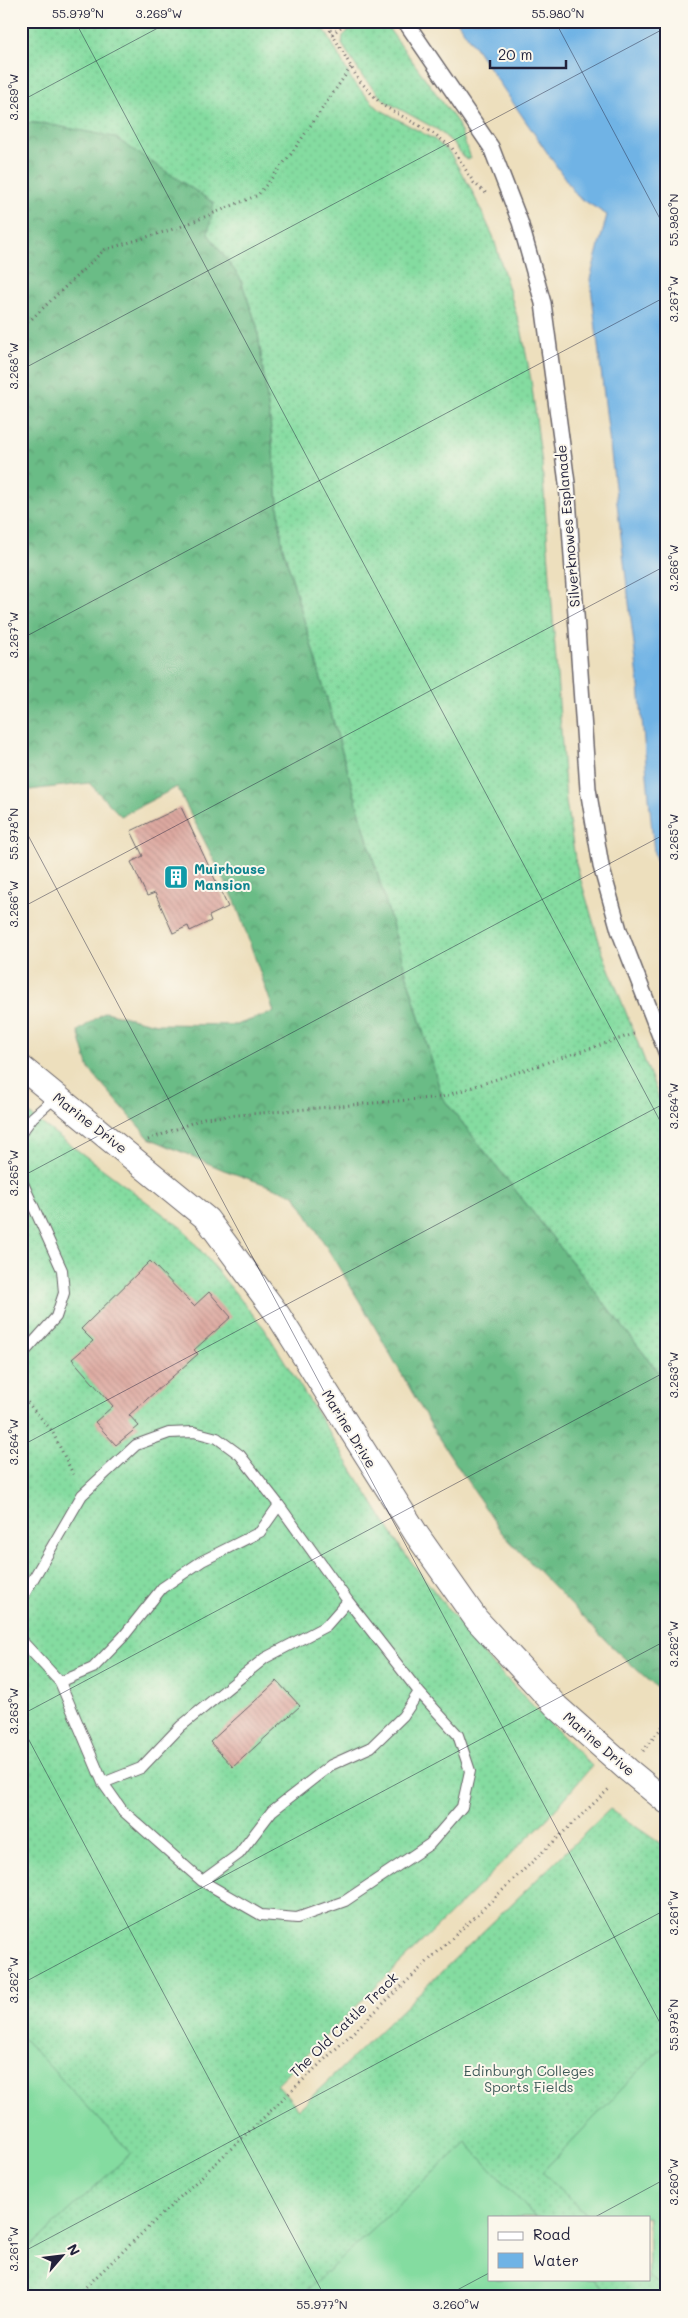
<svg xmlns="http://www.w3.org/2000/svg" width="688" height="2318" font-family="Mali,sans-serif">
	<defs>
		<pattern id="grass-dots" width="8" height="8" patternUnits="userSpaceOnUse" patternTransform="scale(1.25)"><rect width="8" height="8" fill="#84dca0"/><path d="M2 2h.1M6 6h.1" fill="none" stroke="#72bc8b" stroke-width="1.8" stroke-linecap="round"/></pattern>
		<pattern id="forest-crowns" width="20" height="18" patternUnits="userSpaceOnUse" patternTransform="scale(1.25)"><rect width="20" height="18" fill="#6bbc86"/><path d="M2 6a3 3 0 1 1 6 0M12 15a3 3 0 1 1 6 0" fill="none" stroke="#58986f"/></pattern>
		<pattern id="building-back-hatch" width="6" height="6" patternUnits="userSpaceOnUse" patternTransform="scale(1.25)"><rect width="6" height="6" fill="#dda9a0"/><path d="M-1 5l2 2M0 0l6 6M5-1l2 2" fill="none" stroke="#bd918b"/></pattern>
	</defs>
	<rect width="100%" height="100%" fill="#fbf7ec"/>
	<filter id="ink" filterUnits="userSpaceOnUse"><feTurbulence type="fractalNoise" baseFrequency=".02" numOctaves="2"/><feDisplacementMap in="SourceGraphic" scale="10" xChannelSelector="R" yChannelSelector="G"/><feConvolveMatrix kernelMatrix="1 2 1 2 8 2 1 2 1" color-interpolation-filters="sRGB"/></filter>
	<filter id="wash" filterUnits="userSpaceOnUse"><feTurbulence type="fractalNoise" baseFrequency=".0096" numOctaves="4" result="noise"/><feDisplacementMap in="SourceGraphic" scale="20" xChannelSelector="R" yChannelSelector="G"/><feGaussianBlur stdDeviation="1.12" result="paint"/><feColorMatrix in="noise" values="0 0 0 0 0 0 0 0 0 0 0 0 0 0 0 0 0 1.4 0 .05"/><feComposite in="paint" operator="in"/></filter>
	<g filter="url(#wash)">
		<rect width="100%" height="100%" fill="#eddfbd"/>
		<!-- grass -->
		<path fill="url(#grass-dots)" stroke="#537f6e" fill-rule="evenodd" d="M 21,21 L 320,21 L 353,82 L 379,109 L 435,140 L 449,152 L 470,187 L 493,236 L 522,333 L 531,380 L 542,464 L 566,802 L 576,864 L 602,951 L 667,1118 L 667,1383 L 442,1097 L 282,544 L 270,421 L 257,326 L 240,278 L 208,234 L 47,124 L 21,122 Z
			M 359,21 L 383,21 L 457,122 L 471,158 L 468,160 L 464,158 L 454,144 L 438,130 L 385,101 L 362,76 L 342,44 L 343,36 Z
			M 21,1106 L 33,1117 L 183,1229 L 264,1328 L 402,1550 L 489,1661 L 592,1766 L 547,1819 L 277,2084 L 299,2109 L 610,1809 L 667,1848 L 667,2297 L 21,2297 ZM 489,2217 L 649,2217 L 649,2279 L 489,2279 Z"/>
		<!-- forest -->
		<path fill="url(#forest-crowns)" stroke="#466f60" d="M 21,122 L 47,124 L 114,137 L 214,203 L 208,234 L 240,278 L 257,326 L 270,421 L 282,544 L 442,1097 L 667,1383 L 667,1697 L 611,1646 L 502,1533 L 436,1434 L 369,1317 L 295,1195 L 224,1170 L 149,1138 L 89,1069 L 78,1031 L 105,1012 L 156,1024 L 236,1025 L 274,1012 L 235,901 L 177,787 L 121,816 L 89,783 L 21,791 L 21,285 L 24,282 L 21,275 Z"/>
		<!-- pitch -->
		<path fill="#84dca0" stroke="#537f6e" d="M 21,2036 L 131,2153 L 26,2251 L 21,2246 Z
			M 667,2042 L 667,2292 L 649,2275 L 649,2217 L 589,2217 L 542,2172 Z
			M 466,2142 L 535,2217 L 489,2217 L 489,2279 L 593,2279 L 610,2297 L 300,2297 Z"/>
		<!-- water -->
		<path fill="#6fb3e5" stroke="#486a90" d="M 457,21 L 667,21 L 667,895 L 654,853 L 639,686 L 590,279 L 607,215 L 577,196 Z"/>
		<g id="blocks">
			<!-- building -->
			<path fill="url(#building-back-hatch)" d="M 181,807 L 228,907 L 209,916 L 211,921 L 190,931 L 188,926 L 173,933 L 155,893 L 147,896 L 131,862 L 143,856 L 131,831 Z
				M 150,1261 L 194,1306 L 209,1292 L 231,1317 L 194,1350 L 198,1354 L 129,1415 L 139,1426 L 116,1445 L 95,1422 L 113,1406 L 72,1359 L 93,1341 L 81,1329 Z
				M 277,1681 L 300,1706 L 233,1767 L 210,1742 Z"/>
		</g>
	</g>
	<g filter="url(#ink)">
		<use href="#blocks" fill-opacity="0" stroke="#696468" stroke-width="1"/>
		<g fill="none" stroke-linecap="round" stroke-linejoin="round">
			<defs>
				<path id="service" d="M 21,1133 L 33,1117 L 56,1097
					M 21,1179 L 62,1270 L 64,1293 L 56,1317 L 21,1356
					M 21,1600 L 82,1495 L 136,1445 L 169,1433 L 194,1432 L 217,1438 L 240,1455 L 279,1505 L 348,1601 L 419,1692 L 458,1735 L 470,1771 L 462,1807 L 430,1844 L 345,1901 L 297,1918 L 261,1915 L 202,1881 L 122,1810 L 103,1783 L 60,1682 L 21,1640
					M 60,1682 L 93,1668 L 123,1637 L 162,1588 L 202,1561 L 260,1532 L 279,1505
					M 103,1783 L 141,1768 L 181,1726 L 265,1658 L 326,1626 L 348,1601
					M 202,1881 L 239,1854 L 272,1811 L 331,1765 L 371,1747 L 403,1716 L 419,1692"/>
				<path id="pedestrian" d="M 405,21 L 491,147 L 520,222 L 543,303 L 567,483 L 588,789 L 601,866 L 619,930 L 667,1054"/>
				<path id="tertiary" d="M 21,1067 L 207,1219 L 278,1315 L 417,1535 L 476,1619 L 557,1707 L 628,1770 L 667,1802"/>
			</defs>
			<!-- service casing -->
			<use href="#service" stroke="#696468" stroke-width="12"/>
			<!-- pedestrian casing -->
			<use href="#pedestrian" stroke="#696468" stroke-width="18"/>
			<!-- tertiary casing -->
			<use href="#tertiary" stroke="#696468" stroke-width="26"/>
			<!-- path -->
			<path stroke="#696468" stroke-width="3" stroke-dasharray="1 4" stroke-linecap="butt" d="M 325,21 L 358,79 L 382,105 L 436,135 L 452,148 L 474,183 L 487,194
				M 332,34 L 349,21
				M 21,329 L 104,250 L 180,227 L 258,195 L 291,154 L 351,67
				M 148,1140 L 204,1118 L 442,1097 L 637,1033
				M 21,1395 L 52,1431 L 75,1478
				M 643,1751 L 667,1721
				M 75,2297 L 611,1787"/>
			<!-- service -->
			<use href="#service" stroke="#fff" stroke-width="10"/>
			<!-- pedestrian -->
			<use href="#pedestrian" stroke="#fff" stroke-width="15"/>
			<!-- tertiary -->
			<use href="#tertiary" stroke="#fff" stroke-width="24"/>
		</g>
	</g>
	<!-- ticks -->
	<path fill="none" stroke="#22223b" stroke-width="1" stroke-opacity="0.45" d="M 75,21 L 667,1134M 555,21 L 667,232M 21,101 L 171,21M 21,370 L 667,27M 21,639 L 667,296M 21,822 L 667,2036M 21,908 L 667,565M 21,1177 L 667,833M 21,1446 L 667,1102M 21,1715 L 667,1371M 21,1725 L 325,2297M 21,1984 L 667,1640M 595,2217 L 667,2178M 21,2253 L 667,1909M 444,2297 L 489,2273"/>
	<!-- icons -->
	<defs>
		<symbol id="building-square" viewBox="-11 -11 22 22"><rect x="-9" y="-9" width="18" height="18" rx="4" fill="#0f9aa8" stroke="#fbf7ec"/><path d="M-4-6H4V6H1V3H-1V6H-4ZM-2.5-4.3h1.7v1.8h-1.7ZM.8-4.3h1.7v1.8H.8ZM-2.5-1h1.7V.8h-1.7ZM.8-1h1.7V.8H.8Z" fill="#fff"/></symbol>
	</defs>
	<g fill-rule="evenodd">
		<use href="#building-square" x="162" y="863" width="28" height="28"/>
	</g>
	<g text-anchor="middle" stroke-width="4" stroke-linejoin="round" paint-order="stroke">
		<!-- street labels -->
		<g font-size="14" fill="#22223b" stroke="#fbf7ec">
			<text transform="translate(568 526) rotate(-95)" y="5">Silverknowes Esplanade</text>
			<text transform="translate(90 1123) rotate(38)" y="5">Marine Drive</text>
			<text transform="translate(349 1429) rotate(58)" y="5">Marine Drive</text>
			<text transform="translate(599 1744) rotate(41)" y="5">Marine Drive</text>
			<text transform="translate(344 2025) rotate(-44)" y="5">The Old Cattle Track</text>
		</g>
		<!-- culture labels -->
		<g font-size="14" font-weight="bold" fill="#0d838f" stroke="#fbf7ec" text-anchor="start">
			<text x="194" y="874">Muirhouse<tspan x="194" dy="16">Mansion</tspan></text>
		</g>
		<!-- park labels -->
		<g font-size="14" fill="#3f5a59" stroke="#fbf7ec">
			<text x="529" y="2076">Edinburgh Colleges<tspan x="529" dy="16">Sports Fields</tspan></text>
		</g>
	</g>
	<!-- margin -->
	<rect width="688" height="2318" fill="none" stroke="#fbf7ec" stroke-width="55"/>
	<!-- legend -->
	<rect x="488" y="2216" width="162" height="65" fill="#fbf7ec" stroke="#a4a2a5"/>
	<rect x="498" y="2232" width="25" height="8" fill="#ffffff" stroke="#a4a2a5"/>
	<text x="533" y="2240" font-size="15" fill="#22223b">Road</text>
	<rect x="498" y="2253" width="25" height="15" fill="#6fb3e5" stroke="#a4a2a5"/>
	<text x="533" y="2266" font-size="15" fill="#22223b">Water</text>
	<!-- north arrow -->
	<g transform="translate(62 2256) rotate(62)" stroke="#fbf7ec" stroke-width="4" paint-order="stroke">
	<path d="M0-4L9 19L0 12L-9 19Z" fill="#22223b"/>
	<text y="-8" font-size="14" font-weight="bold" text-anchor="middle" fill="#22223b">N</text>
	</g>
	<!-- scale -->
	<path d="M490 60v8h76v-8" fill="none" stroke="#22223b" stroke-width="2.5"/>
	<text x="498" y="60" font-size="15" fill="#22223b" stroke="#fbf7ec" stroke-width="4" paint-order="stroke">20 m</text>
	<rect x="28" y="28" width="632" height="2262" fill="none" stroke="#22223b" stroke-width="2"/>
	<g font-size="12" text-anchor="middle" fill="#22223b">
		<text x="78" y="18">55.979°N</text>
		<text x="159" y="18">3.269°W</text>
		<text x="558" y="18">55.980°N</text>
		<text transform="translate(14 97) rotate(-90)" y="4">3.269°W</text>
		<text transform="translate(674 220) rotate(-90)" y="4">55.980°N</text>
		<text transform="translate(674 299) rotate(-90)" y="4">3.267°W</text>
		<text transform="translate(14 366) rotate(-90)" y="4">3.268°W</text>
		<text transform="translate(674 568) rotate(-90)" y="4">3.266°W</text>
		<text transform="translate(14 635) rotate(-90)" y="4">3.267°W</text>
		<text transform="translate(14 834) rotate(-90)" y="4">55.978°N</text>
		<text transform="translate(674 837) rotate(-90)" y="4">3.265°W</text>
		<text transform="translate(14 904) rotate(-90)" y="4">3.266°W</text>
		<text transform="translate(674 1106) rotate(-90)" y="4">3.264°W</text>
		<text transform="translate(14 1173) rotate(-90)" y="4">3.265°W</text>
		<text transform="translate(674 1375) rotate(-90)" y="4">3.263°W</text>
		<text transform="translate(14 1442) rotate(-90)" y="4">3.264°W</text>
		<text transform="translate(674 1644) rotate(-90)" y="4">3.262°W</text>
		<text transform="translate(14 1711) rotate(-90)" y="4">3.263°W</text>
		<text transform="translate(674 1913) rotate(-90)" y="4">3.261°W</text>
		<text transform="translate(14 1980) rotate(-90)" y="4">3.262°W</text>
		<text transform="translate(674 2025) rotate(-90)" y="4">55.978°N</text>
		<text transform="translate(674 2182) rotate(-90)" y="4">3.260°W</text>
		<text transform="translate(14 2249) rotate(-90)" y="4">3.261°W</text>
		<text x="322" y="2309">55.977°N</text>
		<text x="456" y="2309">3.260°W</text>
	</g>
</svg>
